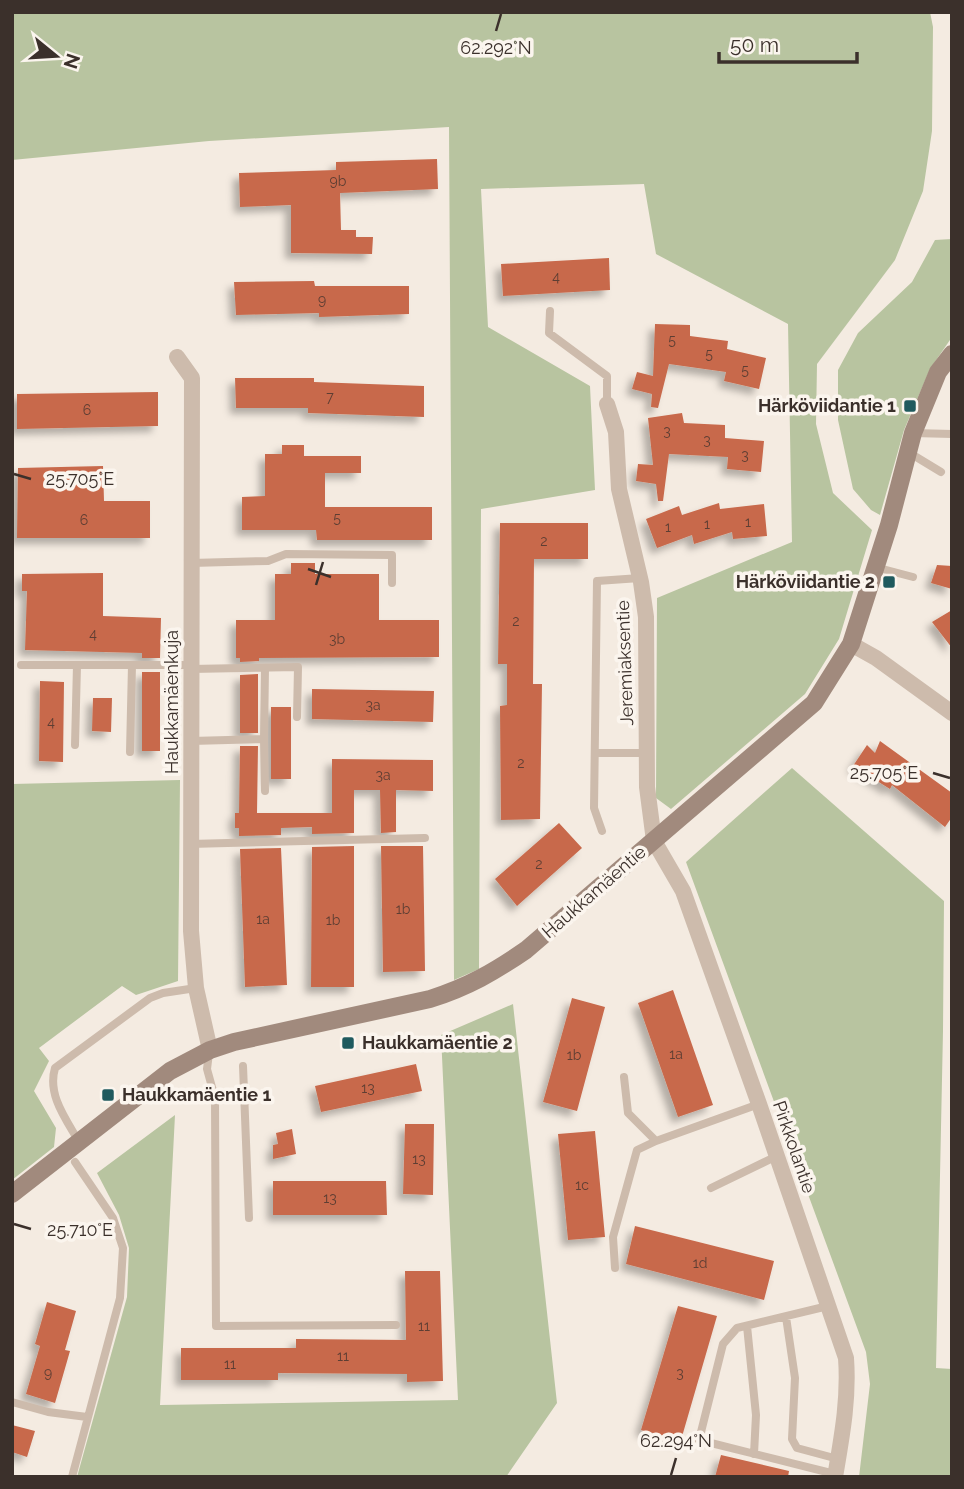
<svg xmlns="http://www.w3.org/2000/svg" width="964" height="1489" font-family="Raleway,sans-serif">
	<defs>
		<filter id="shadow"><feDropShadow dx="-6" dy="6" stdDeviation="3.5" flood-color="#0004"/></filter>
	</defs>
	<rect width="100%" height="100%" fill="#f4ebe1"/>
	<!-- green -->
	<path fill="#b8c4a0" d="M 12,12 L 930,12 L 933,27 L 932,131 L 923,191 L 895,260 L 817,364 L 816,424 L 833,493 L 872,530 L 839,639 L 805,694 L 671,809 L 656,798 L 657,598 L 792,542 L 788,324 L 656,254 L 644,184 L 481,189 L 488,327 L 590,386 L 595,490 L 481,509 L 479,969 L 454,980 L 449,127 L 209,141 L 12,160 Z
		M 952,239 L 952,337 L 930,369 L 904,430 L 880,515 L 871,510 L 853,489 L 838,420 L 838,370 L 858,333 L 912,282 L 935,240 Z
		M 792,768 L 944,901 L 943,1031 L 936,1368 L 952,1369 L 952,1477 L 859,1477 L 870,1384 L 866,1352 L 686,862 Z
		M 180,780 L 178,981 L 136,995 L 122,986 L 39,1048 L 49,1061 L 34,1091 L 56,1128 L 54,1147 L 12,1180 L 12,784 Z
		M 513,1004 L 557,1403 L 506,1477 L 77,1477 L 127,1297 L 129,1248 L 119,1215 L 97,1173 L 175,1115 L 160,1405 L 458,1400 L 441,1035 Z"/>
	<!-- building -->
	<path fill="#c8694b" filter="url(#shadow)" d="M 437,159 L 438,189 L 340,193 L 341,230 L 356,230 L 356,237 L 373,237 L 372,254 L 291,253 L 291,205 L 240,207 L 239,173 L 336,170 L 336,162 Z
		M 609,258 L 610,290 L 503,296 L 501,264 Z
		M 314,281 L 315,286 L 409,286 L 409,314 L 319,317 L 319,313 L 236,315 L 234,282 Z
		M 655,324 L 690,325 L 690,336 L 728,341 L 727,349 L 766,358 L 759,389 L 724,381 L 726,372 L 669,364 L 658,408 L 651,407 L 652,394 L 632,389 L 637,372 L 653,376 Z
		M 235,378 L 314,378 L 314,382 L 424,386 L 424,417 L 308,413 L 308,408 L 236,408 Z
		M 158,392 L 158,426 L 17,429 L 17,394 Z
		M 682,413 L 684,423 L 725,425 L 725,438 L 764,441 L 761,472 L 727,469 L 728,457 L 669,454 L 663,501 L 658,501 L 656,484 L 636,481 L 638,464 L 653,465 L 648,418 Z
		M 282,445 L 304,445 L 304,456 L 361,456 L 361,473 L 325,473 L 325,507 L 432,507 L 432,540 L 317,540 L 316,530 L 242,530 L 242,497 L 265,496 L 265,454 L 282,454 Z
		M 103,466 L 104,501 L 150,501 L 150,538 L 17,538 L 18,468 Z
		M 719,503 L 720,509 L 764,504 L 767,536 L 733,539 L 732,532 L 694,544 L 692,535 L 657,548 L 646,519 L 679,506 L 682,515 Z
		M 500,523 L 588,523 L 588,559 L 534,559 L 533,684 L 542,684 L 540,819 L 501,820 L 500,706 L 507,705 L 507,664 L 498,664 Z
		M 291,563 L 315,563 L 315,574 L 379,574 L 379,620 L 439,620 L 439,657 L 259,658 L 259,661 L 240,662 L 240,658 L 236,658 L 236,620 L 275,620 L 275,574 L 291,574 Z
		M 937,565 L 952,566 L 952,589 L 931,583 Z
		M 103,573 L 103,616 L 161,618 L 160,658 L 142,658 L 142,653 L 25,650 L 27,591 L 22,591 L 22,574 Z
		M 952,610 L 952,648 L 932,622 Z
		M 142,672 L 160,672 L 160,751 L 142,751 Z
		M 258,674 L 258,733 L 240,733 L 240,675 Z
		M 40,681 L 64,682 L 63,762 L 39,761 Z
		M 312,689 L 434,691 L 433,722 L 312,719 Z
		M 93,698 L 112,698 L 111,732 L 92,731 Z
		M 271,707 L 291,707 L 291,779 L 271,779 Z
		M 880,741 L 952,793 L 952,817 L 945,827 L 892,785 L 890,789 L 853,766 L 867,745 L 875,753 Z
		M 240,746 L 258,746 L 257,813 L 332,813 L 332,759 L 433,760 L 433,791 L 396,790 L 396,832 L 381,833 L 380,790 L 354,790 L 354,833 L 312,834 L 312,827 L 281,828 L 281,835 L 239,836 L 239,828 L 235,828 L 235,813 L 239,813 Z
		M 559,823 L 582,848 L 517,906 L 495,879 Z
		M 354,846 L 354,987 L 311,987 L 312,847 Z
		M 381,846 L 423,846 L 425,971 L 383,972 Z
		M 281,848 L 287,985 L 245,987 L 240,849 Z
		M 673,990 L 713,1105 L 678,1117 L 638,1003 Z
		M 572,998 L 605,1007 L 577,1111 L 543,1102 Z
		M 416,1064 L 422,1091 L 321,1112 L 315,1086 Z
		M 405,1124 L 434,1124 L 433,1195 L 403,1194 Z
		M 292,1129 L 296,1154 L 273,1159 L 273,1145 L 278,1144 L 276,1133 Z
		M 595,1131 L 605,1237 L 568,1240 L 558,1134 Z
		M 273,1181 L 386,1181 L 387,1215 L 273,1215 Z
		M 635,1226 L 774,1261 L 764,1300 L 626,1264 Z
		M 405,1271 L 440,1271 L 443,1381 L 407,1382 L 407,1374 L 278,1373 L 278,1380 L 181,1380 L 181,1348 L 296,1348 L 296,1339 L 406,1340 Z
		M 47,1302 L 76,1311 L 65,1350 L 70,1351 L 55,1403 L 26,1394 L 40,1346 L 35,1344 Z
		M 678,1306 L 717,1316 L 681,1440 L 641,1430 Z
		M 12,1425 L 35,1431 L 27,1457 L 12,1452 Z
		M 721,1455 L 789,1471 L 788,1477 L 715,1477 Z"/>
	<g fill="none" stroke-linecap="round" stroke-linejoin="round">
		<!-- lane -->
		<path stroke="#cdbbac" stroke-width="8" d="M 550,311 L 549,333 L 607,376 L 607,404
			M 913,433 L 952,434
			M 908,452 L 941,472
			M 191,563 L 268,561 L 286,554 L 392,555 L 392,583
			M 875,567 L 913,577
			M 21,665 L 191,665
			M 191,669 L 298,667 L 297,717
			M 264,739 L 265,668
			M 191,741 L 264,739 L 265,791
			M 75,745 L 77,665
			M 130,752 L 132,665
			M 595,753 L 647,753
			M 602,831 L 594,808 L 597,581 L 640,578
			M 190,844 L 425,838
			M 209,1053 L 207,1069 L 215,1098 L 216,1326 L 396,1325
			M 243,1066 L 249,1218
			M 624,1077 L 628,1113 L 656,1141 L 759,1104
			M 79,1142 C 66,1119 47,1095 55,1068 L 150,998 L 163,993 L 196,988
			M 711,1188 L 777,1156
			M 615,1268 L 613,1237 L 637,1150 L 656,1141
			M 828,1306 L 737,1328 L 723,1344 L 699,1440 L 835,1474
			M 786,1317 L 795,1378 L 792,1439 L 797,1448 L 838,1459
			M 747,1326 L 756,1415 L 754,1454
			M 12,1402 L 48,1412 L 87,1417
			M 72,1477 L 120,1298 L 123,1248 L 113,1218 L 75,1162"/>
		<!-- street -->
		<path stroke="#cdbbac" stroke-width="16" d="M 177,357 L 192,378 L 191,931 L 196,988 L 210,1050
			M 607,404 L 616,432 L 619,489 L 641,582 L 646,617 L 647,787 L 654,841 L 683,891 L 759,1104 L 846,1358 C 849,1399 842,1436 835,1477
			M 851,644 L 876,658 L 952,713"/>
		<!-- secondary -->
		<path stroke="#a18a7d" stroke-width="18" d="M 12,1194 L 170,1071 L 210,1050 L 234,1042 L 430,999 C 468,987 494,972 526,950 L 814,703 L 851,644 L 889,525 L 913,433 L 938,372 L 952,354"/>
	</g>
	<!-- ticks -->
	<path fill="none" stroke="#3b302b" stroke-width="2.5" d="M 496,31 L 501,14M 14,474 L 31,479M 308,569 L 331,577M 316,585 L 323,562M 933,773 L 950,778M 14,1224 L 31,1229M 671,1475 L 676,1458"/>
	<!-- markers -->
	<g fill="#1f5a5e" stroke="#fbf5ee" stroke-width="2.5">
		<rect x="903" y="399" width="14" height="14" rx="3.5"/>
		<rect x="882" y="575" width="14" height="14" rx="3.5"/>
		<rect x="341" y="1036" width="14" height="14" rx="3.5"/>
		<rect x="101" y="1088" width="14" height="14" rx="3.5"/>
	</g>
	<g text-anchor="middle" stroke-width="7" stroke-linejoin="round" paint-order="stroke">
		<!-- number labels -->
		<g font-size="14" fill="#5e3e33">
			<text x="338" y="186">9b</text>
			<text x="556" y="282">4</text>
			<text x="322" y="305">9</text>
			<text x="672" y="345">5</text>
			<text x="709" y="359">5</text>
			<text x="745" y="375">5</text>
			<text x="330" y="402">7</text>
			<text x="87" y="415">6</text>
			<text x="667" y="436">3</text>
			<text x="707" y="445">3</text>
			<text x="745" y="460">3</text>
			<text x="337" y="523">5</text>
			<text x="84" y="525">6</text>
			<text x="748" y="527">1</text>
			<text x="707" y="529">1</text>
			<text x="668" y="532">1</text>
			<text x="544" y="546">2</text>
			<text x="516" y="626">2</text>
			<text x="93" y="639">4</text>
			<text x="337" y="644">3b</text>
			<text x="373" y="710">3a</text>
			<text x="51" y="727">4</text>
			<text x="521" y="768">2</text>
			<text x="383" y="780">3a</text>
			<text x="539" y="869">2</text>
			<text x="403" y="914">1b</text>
			<text x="263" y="924">1a</text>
			<text x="333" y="925">1b</text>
			<text x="676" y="1059">1a</text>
			<text x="574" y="1060">1b</text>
			<text x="368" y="1093">13</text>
			<text x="419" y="1164">13</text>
			<text x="582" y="1190">1c</text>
			<text x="330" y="1203">13</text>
			<text x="700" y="1268">1d</text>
			<text x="424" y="1331">11</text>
			<text x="343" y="1361">11</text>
			<text x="230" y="1369">11</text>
			<text x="48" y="1378">9</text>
			<text x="680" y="1378">3</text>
		</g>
		<!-- poi labels -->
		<g font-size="18" font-weight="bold" fill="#3b302b" stroke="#fbf5ee" text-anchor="end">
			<text x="896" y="412">Härköviidantie 1</text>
			<text x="875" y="588">Härköviidantie 2</text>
			<text x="362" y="1049" text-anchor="start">Haukkamäentie 2</text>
			<text x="122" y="1101" text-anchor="start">Haukkamäentie 1</text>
		</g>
		<!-- street labels -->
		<g font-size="18" fill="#3b302b" stroke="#fbf5ee">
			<text transform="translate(625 663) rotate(-92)" y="6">Jeremiaksentie</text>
			<text transform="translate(172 702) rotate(-90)" y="6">Haukkamäenkuja</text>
			<text transform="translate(594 892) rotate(-41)" y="6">Haukkamäentie</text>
			<text transform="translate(794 1147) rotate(71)" y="6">Pirkkolantie</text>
		</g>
	</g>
	<g font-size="18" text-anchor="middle" fill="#3b302b" stroke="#fbf5ee" stroke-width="7" stroke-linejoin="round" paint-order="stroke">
		<text x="496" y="54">62.292°N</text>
		<text x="80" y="485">25.705°E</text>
		<text x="884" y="779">25.705°E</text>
		<text x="80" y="1236">25.710°E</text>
		<text x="676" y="1447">62.294°N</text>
	</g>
	<!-- border -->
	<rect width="964" height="1489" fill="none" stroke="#3b302b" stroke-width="28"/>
	<!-- north arrow -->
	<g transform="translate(56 56) rotate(108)" stroke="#fbf5ee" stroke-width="5" paint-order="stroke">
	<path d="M0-5L12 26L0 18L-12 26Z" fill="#3b302b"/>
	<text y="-10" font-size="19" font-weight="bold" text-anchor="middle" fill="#3b302b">N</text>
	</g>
	<!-- scale -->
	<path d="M719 52v10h138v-10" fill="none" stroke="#3b302b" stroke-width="3.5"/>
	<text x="730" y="52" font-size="21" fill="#3b302b" stroke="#fbf5ee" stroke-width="5" paint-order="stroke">50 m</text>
</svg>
